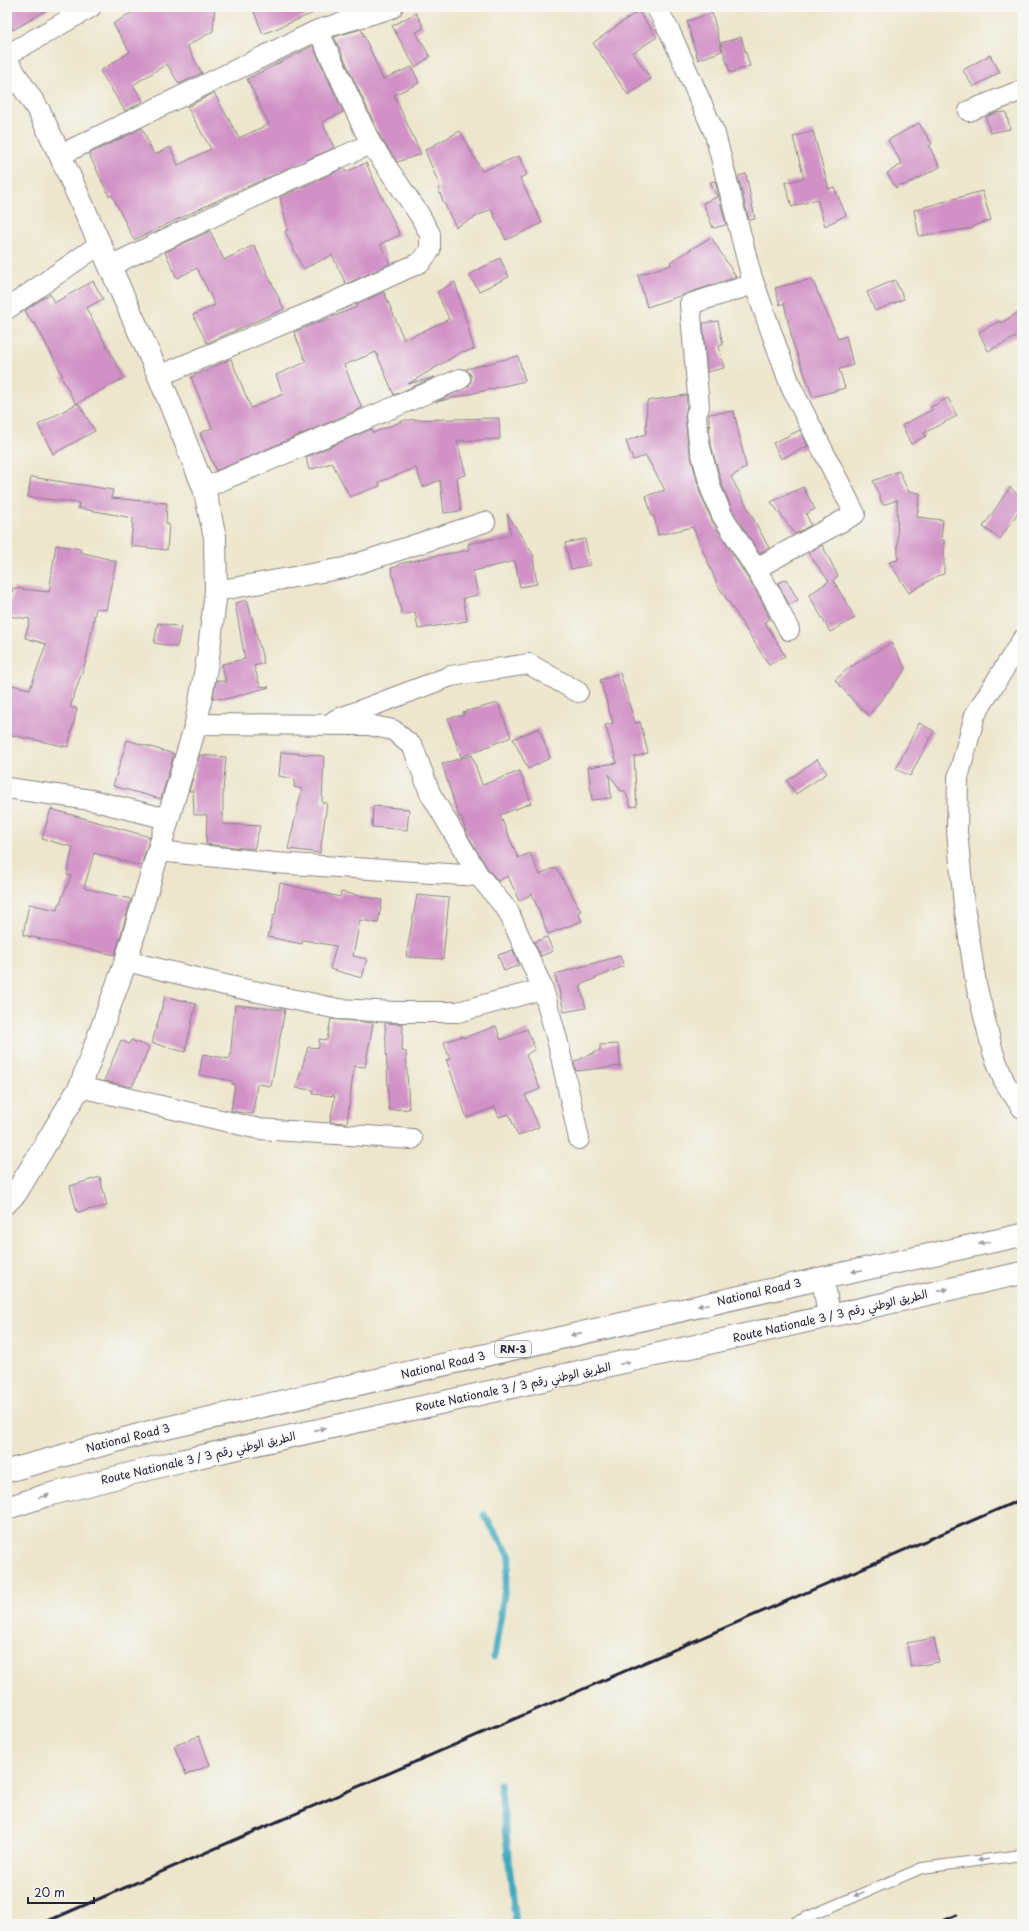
<svg xmlns="http://www.w3.org/2000/svg" width="1029" height="1931" font-family="'Playpen Sans','Playpen Sans Arabic',sans-serif">
	<rect width="100%" height="100%" fill="#f6f6f2"/>
	<filter id="ink" filterUnits="userSpaceOnUse"><feTurbulence type="fractalNoise" baseFrequency=".025" numOctaves="2"/><feDisplacementMap in="SourceGraphic" scale="8" xChannelSelector="R" yChannelSelector="G"/><feConvolveMatrix kernelMatrix="1 2 1 2 8 2 1 2 1" color-interpolation-filters="sRGB"/></filter>
	<filter id="wash" filterUnits="userSpaceOnUse"><feTurbulence type="fractalNoise" baseFrequency=".012" numOctaves="4" result="noise"/><feDisplacementMap in="SourceGraphic" scale="16" xChannelSelector="R" yChannelSelector="G"/><feGaussianBlur stdDeviation="0.9" result="paint"/><feColorMatrix in="noise" values="0 0 0 0 0 0 0 0 0 0 0 0 0 0 0 0 0 1.4 0 .05"/><feComposite in="paint" operator="in"/></filter>
	<g filter="url(#wash)">
		<rect width="100%" height="100%" fill="#ede6cc"/>
		<g fill="none" stroke-linecap="round" stroke-linejoin="round">
			<!-- stream -->
			<path stroke="#40a9c0" stroke-width="7" d="M 484,1515 L 510,1556 L 494,1657
				M 500,1784 L 516,1924"/>
		</g>
		<g id="blocks">
			<!-- building -->
			<path fill="#d191c6" d="M 7,7 L 52,7 L 13,30 L 7,21 Z
				M 140,7 L 215,7 L 213,31 L 187,46 L 202,73 L 179,84 L 167,64 L 133,85 L 143,101 L 125,111 L 100,71 L 130,52 L 113,24 Z
				M 252,7 L 328,7 L 263,34 Z
				M 638,11 L 657,37 L 633,53 L 651,79 L 628,95 L 593,43 Z
				M 416,13 L 424,28 L 416,32 L 430,57 L 415,67 L 392,26 Z
				M 712,13 L 722,51 L 698,60 L 687,21 Z
				M 361,29 L 383,79 L 412,67 L 419,83 L 394,95 L 421,154 L 397,162 L 381,138 L 334,37 Z
				M 741,37 L 750,66 L 730,73 L 721,43 Z
				M 313,46 L 343,112 L 322,122 L 334,148 L 231,194 L 134,240 L 112,195 L 109,196 L 89,154 L 142,128 L 154,155 L 170,147 L 178,165 L 211,149 L 187,107 L 214,93 L 239,138 L 269,124 L 247,79 Z
				M 990,55 L 1000,72 L 973,87 L 963,70 Z
				M 1006,112 L 1010,129 L 990,133 L 986,117 L 996,113 Z
				M 919,123 L 932,144 L 929,146 L 940,167 L 903,186 L 901,184 L 896,188 L 887,173 L 902,164 L 888,140 Z
				M 460,131 L 482,171 L 519,156 L 527,175 L 520,178 L 542,223 L 506,240 L 491,209 L 456,227 L 443,201 L 438,188 L 440,187 L 425,150 Z
				M 813,131 L 829,189 L 834,187 L 846,215 L 825,226 L 817,199 L 792,207 L 785,183 L 804,178 L 793,137 Z
				M 366,163 L 400,235 L 380,244 L 390,264 L 346,284 L 332,255 L 303,269 L 285,231 L 288,230 L 280,197 L 344,168 L 346,172 Z
				M 746,174 L 755,219 L 749,220 L 738,176 Z
				M 715,181 L 726,225 L 713,228 L 703,203 L 717,197 L 710,182 Z
				M 982,191 L 991,220 L 973,226 L 974,228 L 919,236 L 914,210 Z
				M 210,231 L 224,260 L 254,245 L 284,309 L 207,343 L 193,315 L 215,305 L 197,268 L 177,278 L 165,252 Z
				M 711,237 L 736,277 L 647,307 L 638,275 L 671,265 L 670,262 Z
				M 500,258 L 509,277 L 479,291 L 469,275 Z
				M 812,279 L 838,339 L 846,336 L 853,365 L 839,369 L 845,388 L 813,397 L 793,343 L 784,303 L 780,305 L 775,288 Z
				M 895,280 L 904,299 L 875,311 L 867,292 Z
				M 93,281 L 103,299 L 86,308 L 124,378 L 76,404 L 61,377 L 63,376 L 35,323 L 33,324 L 25,310 L 50,294 L 54,303 Z
				M 455,282 L 474,349 L 464,352 L 463,351 L 408,384 L 435,377 L 394,395 L 376,352 L 344,365 L 362,408 L 216,471 L 200,433 L 212,428 L 191,377 L 231,359 L 251,408 L 283,394 L 276,375 L 306,362 L 294,332 L 357,307 L 356,305 L 384,292 L 404,340 L 449,319 L 437,292 Z
				M 1022,310 L 1022,334 L 988,351 L 979,332 L 1000,321 L 1001,323 Z
				M 718,321 L 723,345 L 719,346 L 724,368 L 707,372 L 703,323 Z
				M 518,356 L 525,381 L 436,402 L 469,386 L 471,381 L 471,375 L 466,369 Z
				M 686,395 L 687,405 L 685,416 L 688,444 L 700,493 L 712,521 L 760,598 L 770,619 L 765,622 L 785,656 L 769,665 L 717,584 L 693,527 L 658,535 L 654,516 L 652,516 L 646,496 L 665,490 L 646,456 L 633,460 L 626,441 L 646,434 L 647,401 Z
				M 948,398 L 957,416 L 924,433 L 926,436 L 911,444 L 902,425 L 932,410 L 931,407 Z
				M 78,403 L 95,431 L 53,454 L 38,425 Z
				M 734,411 L 746,467 L 731,477 L 769,548 L 759,553 L 732,510 L 722,485 L 710,441 L 709,414 Z
				M 499,418 L 500,439 L 457,441 L 466,475 L 457,477 L 461,511 L 444,513 L 440,480 L 423,487 L 416,468 L 379,482 L 380,486 L 350,497 L 332,463 L 309,470 L 306,457 L 371,429 L 373,433 L 405,420 Z
				M 800,430 L 808,446 L 781,459 L 773,443 Z
				M 899,471 L 908,491 L 920,493 L 917,517 L 943,520 L 941,540 L 944,540 L 944,574 L 937,576 L 909,593 L 889,562 L 898,560 L 897,500 L 883,505 L 873,481 Z
				M 31,477 L 113,490 L 111,498 L 167,503 L 166,524 L 169,524 L 167,550 L 131,546 L 133,518 L 78,508 L 79,503 L 28,497 Z
				M 803,487 L 815,509 L 806,514 L 811,525 L 795,534 L 771,502 Z
				M 1010,487 L 1022,499 L 1022,506 L 1000,539 L 983,527 Z
				M 507,514 L 534,556 L 533,557 L 537,584 L 520,587 L 515,561 L 473,571 L 478,595 L 463,598 L 467,621 L 418,629 L 415,612 L 402,615 L 391,568 L 399,566 L 399,564 L 435,556 L 469,550 L 468,544 L 511,535 Z
				M 585,539 L 590,565 L 571,569 L 565,543 Z
				M 56,545 L 81,549 L 80,552 L 116,561 L 106,610 L 96,608 L 86,661 L 70,707 L 77,709 L 68,747 L 7,734 L 7,684 L 30,689 L 46,644 L 25,638 L 30,619 L 8,616 L 13,588 L 49,592 Z
				M 822,545 L 838,576 L 833,580 L 855,618 L 830,632 L 809,595 L 829,581 L 808,553 Z
				M 786,579 L 798,600 L 789,605 L 778,583 Z
				M 247,600 L 264,663 L 254,666 L 260,686 L 269,687 L 226,699 L 213,698 L 216,680 L 226,682 L 222,664 L 245,659 L 235,603 Z
				M 158,623 L 181,627 L 177,647 L 154,643 Z
				M 891,643 L 906,669 L 869,715 L 858,706 L 835,680 L 850,667 Z
				M 620,673 L 635,723 L 640,722 L 648,753 L 634,757 L 637,806 L 631,807 L 625,791 L 621,791 L 609,774 L 611,798 L 592,800 L 588,767 L 617,763 L 605,725 L 613,723 L 600,680 Z
				M 498,703 L 511,737 L 461,757 L 448,718 L 464,715 L 463,712 Z
				M 919,723 L 934,731 L 910,776 L 896,769 Z
				M 539,728 L 550,758 L 528,769 L 513,739 Z
				M 127,740 L 174,754 L 161,799 L 113,786 Z
				M 281,752 L 324,756 L 322,803 L 327,803 L 320,853 L 288,849 L 302,789 L 294,787 L 295,779 L 279,776 Z
				M 200,755 L 226,757 L 223,791 L 223,824 L 260,826 L 254,849 L 206,844 L 207,815 L 194,815 L 193,791 L 189,791 Z
				M 472,755 L 482,785 L 520,771 L 531,803 L 500,815 L 518,858 L 530,853 L 540,875 L 551,869 L 557,869 L 581,911 L 578,912 L 582,921 L 548,934 L 532,894 L 519,901 L 508,876 L 498,881 L 488,869 L 466,832 L 461,816 L 459,817 L 442,764 Z
				M 817,759 L 827,773 L 796,794 L 787,781 Z
				M 373,806 L 409,809 L 407,830 L 372,827 Z
				M 51,809 L 150,837 L 141,866 L 94,853 L 84,888 L 131,899 L 115,955 L 23,935 L 29,904 L 57,910 L 71,876 L 67,875 L 73,847 L 42,839 Z
				M 280,883 L 340,897 L 341,892 L 382,900 L 378,923 L 360,920 L 353,956 L 367,959 L 362,978 L 330,969 L 336,946 L 303,940 L 302,944 L 268,937 L 273,916 L 275,916 Z
				M 417,895 L 449,898 L 443,959 L 408,957 L 406,956 Z
				M 547,937 L 553,951 L 541,956 L 534,942 Z
				M 513,950 L 519,965 L 504,971 L 498,955 Z
				M 620,956 L 624,966 L 580,985 L 586,1008 L 564,1012 L 555,974 Z
				M 165,996 L 196,1004 L 185,1052 L 152,1043 Z
				M 235,1005 L 285,1010 L 271,1086 L 257,1084 L 253,1114 L 231,1111 L 235,1084 L 232,1084 L 232,1081 L 199,1075 L 203,1054 L 230,1059 Z
				M 331,1019 L 373,1023 L 365,1067 L 354,1066 L 347,1123 L 330,1122 L 335,1096 L 313,1094 L 313,1090 L 296,1088 L 308,1047 L 319,1048 L 319,1039 L 327,1040 Z
				M 385,1023 L 403,1024 L 402,1051 L 406,1052 L 409,1109 L 389,1110 Z
				M 496,1026 L 501,1040 L 527,1029 L 535,1049 L 526,1055 L 540,1089 L 525,1095 L 539,1127 L 518,1136 L 509,1114 L 499,1117 L 495,1107 L 467,1118 L 446,1059 L 450,1060 L 444,1042 L 463,1036 L 463,1038 Z
				M 121,1040 L 129,1044 L 131,1040 L 149,1047 L 132,1087 L 104,1081 Z
				M 618,1044 L 621,1066 L 576,1071 L 574,1062 L 600,1050 L 600,1045 Z
				M 100,1177 L 107,1206 L 77,1212 L 70,1186 Z
				M 934,1638 L 939,1662 L 911,1667 L 907,1643 Z
				M 199,1736 L 210,1765 L 186,1775 L 174,1746 Z"/>
		</g>
	</g>
	<g filter="url(#ink)">
		<use href="#blocks" fill-opacity="0" stroke="#888484" stroke-width="1"/>
		<g fill="none" stroke-linecap="round" stroke-linejoin="round">
			<defs>
				<path id="lane" d="M 791,1924 L 922,1868 L 1022,1855"/>
				<path id="street" d="M 656,7 L 670,32 L 715,134 L 751,275 L 791,387 L 855,514 L 755,569
					M 7,55 L 91,7
					M 969,111 L 1022,90
					M 60,155 L 318,30 L 392,8
					M 110,266 L 293,178 L 371,144
					M 754,284 L 690,304 L 699,407 L 696,415 L 699,443 L 711,489 L 722,515 L 770,592 L 789,630
					M 7,309 L 100,244
					M 159,376 L 323,307 L 421,262 L 430,250 L 430,234 L 419,214 L 371,144 L 318,30
					M 204,488 L 460,379
					M 216,591 L 344,568 L 485,522
					M 1022,640 L 975,715 L 958,778 L 957,831 L 964,905 L 976,984 L 993,1052 L 1004,1081 L 1022,1108
					M 335,720 L 451,676 L 529,664 L 578,692
					M 196,724 L 369,725 L 393,730 L 413,747 L 430,793 L 479,876 L 508,911 L 543,989 L 558,1043 L 579,1139
					M 7,788 L 91,800 L 168,819
					M 158,851 L 275,863 L 479,876
					M 126,961 L 225,985 L 338,1009 L 396,1012 L 458,1012 L 543,989
					M 80,1087 L 259,1129 L 412,1139"/>
				<path id="secondary" d="M 7,62 L 39,111 L 60,155 L 159,376 L 204,488 L 215,537 L 216,591 L 208,657 L 196,724 L 126,961 L 80,1087 L 16,1193 L 7,1202"/>
				<path id="highway" d="M 823,1278 L 829,1316
					M 7,1471 L 153,1431 L 823,1278 L 1022,1235
					M 7,1508 L 44,1496 L 180,1461 L 1022,1273"/>
			</defs>
			<!-- lane casing -->
			<use href="#lane" stroke="#888484" stroke-width="12"/>
			<!-- street casing -->
			<use href="#street" stroke="#888484" stroke-width="22"/>
			<!-- secondary casing -->
			<use href="#secondary" stroke="#888484" stroke-width="24"/>
			<!-- highway casing -->
			<use href="#highway" stroke="#888484" stroke-width="24"/>
			<!-- lane -->
			<use href="#lane" stroke="#fff" stroke-width="10"/>
			<!-- street -->
			<use href="#street" stroke="#fff" stroke-width="20"/>
			<!-- secondary -->
			<use href="#secondary" stroke="#fff" stroke-width="22"/>
			<!-- highway -->
			<use href="#highway" stroke="#fff" stroke-width="22"/>
			<!-- rail -->
			<path stroke="#22223b" stroke-width="3" d="M 41,1924 L 1022,1499
				M 936,1924 L 957,1915"/>
		</g>
		<!-- one-way arrows -->
		<defs><path id="oneway-solid" d="M-6-.8H1V-3.2L6.5 0L1 3.2V.8H-6Z"/></defs>
		<g fill="#9c9ca7">
			<use href="#oneway-solid" transform="translate(984 1243) rotate(168)"/>
			<use href="#oneway-solid" transform="translate(857 1271) rotate(168)"/>
			<use href="#oneway-solid" transform="translate(943 1290) rotate(-13)"/>
			<use href="#oneway-solid" transform="translate(703 1305) rotate(167)"/>
			<use href="#oneway-solid" transform="translate(576 1334) rotate(167)"/>
			<use href="#oneway-solid" transform="translate(625 1363) rotate(-12)"/>
			<use href="#oneway-solid" transform="translate(320 1429) rotate(-13)"/>
			<use href="#oneway-solid" transform="translate(44 1496) rotate(-16)"/>
			<use href="#oneway-solid" transform="translate(983 1860) rotate(173)"/>
			<use href="#oneway-solid" transform="translate(859 1894) rotate(157)"/>
		</g>
	</g>
	<g text-anchor="middle" stroke-width="3" stroke-linejoin="round" paint-order="stroke">
		<!-- shield labels -->
		<rect fill="#f6f6f2" stroke="#626272" stroke-width="1" x="495" y="1341" width="36" height="16" rx="3"/>
		<g font-size="10" font-weight="bold" fill="#22223b">
			<text x="513" y="1353">RN-3</text>
		</g>
		<!-- street labels -->
		<g font-size="11" fill="#22223b" stroke="#f6f6f2">
			<text transform="translate(759 1292) rotate(-13)" y="4">National Road 3</text>
			<text transform="translate(830 1316) rotate(-13)" y="4">Route Nationale 3 / الطريق الوطني رقم 3</text>
			<text transform="translate(443 1365) rotate(-13)" y="4">National Road 3</text>
			<text transform="translate(513 1387) rotate(-12)" y="4">Route Nationale 3 / الطريق الوطني رقم 3</text>
			<text transform="translate(128 1438) rotate(-14)" y="4">National Road 3</text>
			<text transform="translate(198 1458) rotate(-13)" y="4">Route Nationale 3 / الطريق الوطني رقم 3</text>
		</g>
	</g>
	<!-- margin -->
	<rect width="1029" height="1931" fill="none" stroke="#f6f6f2" stroke-width="24"/>
	<!-- scale -->
	<path d="M28 1897v6h66v-6" fill="none" stroke="#22223b" stroke-width="2"/>
	<text x="34" y="1897" font-size="12" fill="#22223b" stroke="#f6f6f2" stroke-width="3" paint-order="stroke">20 m</text>
</svg>
